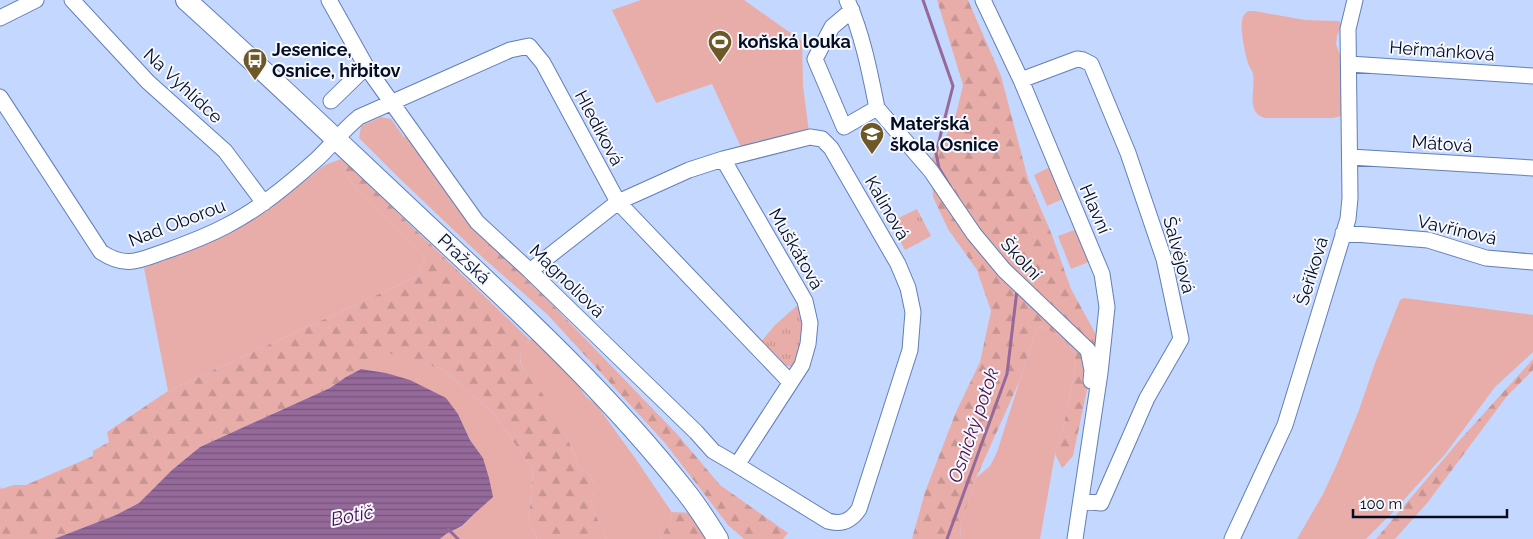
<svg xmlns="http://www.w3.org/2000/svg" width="1533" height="539" font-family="Raleway,sans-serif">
	<defs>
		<pattern id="forest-firs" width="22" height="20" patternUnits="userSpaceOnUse" patternTransform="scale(1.25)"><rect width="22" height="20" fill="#e9ada9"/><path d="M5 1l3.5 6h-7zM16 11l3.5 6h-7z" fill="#c69491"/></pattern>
		<pattern id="park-tufts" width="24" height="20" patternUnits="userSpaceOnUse" patternTransform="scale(1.25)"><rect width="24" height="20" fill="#e9ada9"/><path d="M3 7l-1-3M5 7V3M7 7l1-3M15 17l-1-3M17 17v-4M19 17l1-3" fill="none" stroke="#c69491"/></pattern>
		<pattern id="water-rules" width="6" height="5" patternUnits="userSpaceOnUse" patternTransform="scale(1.25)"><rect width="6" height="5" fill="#956999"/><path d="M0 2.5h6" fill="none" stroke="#77557c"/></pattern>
	</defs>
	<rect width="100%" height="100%" fill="#c4d7fe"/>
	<!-- grass -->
	<path fill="#e9ada9" d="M 641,0 L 744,0 L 802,41 L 803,86 L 809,132 L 757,141 L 741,147 L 712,84 L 656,103 L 612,10 Z
		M 1248,11 L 1254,11 L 1305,20 L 1338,21 L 1340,22 L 1341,26 L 1337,36 L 1336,44 L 1342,61 L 1341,116 L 1333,118 L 1265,118 C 1245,113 1256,88 1253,74 C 1252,70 1249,67 1248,63 C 1245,54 1239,26 1243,17 C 1244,14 1246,13 1248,11 Z
		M 381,117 L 391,119 L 404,137 L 408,135 L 489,244 L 481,256 L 398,177 L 359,138 L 361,126 Z
		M 341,159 L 348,165 L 343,170 L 357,190 L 425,258 L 418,276 L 168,391 L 144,268 L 205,245 L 267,211 L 325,165 Z
		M 1050,167 L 1065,198 L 1047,206 L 1034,175 Z
		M 1077,229 L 1091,261 L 1071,269 L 1058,236 Z
		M 1404,298 L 1533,315 L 1533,352 L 1495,387 L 1446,453 L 1392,513 L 1366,539 L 1297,539 L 1323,494 L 1337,464 L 1359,410 L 1374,366 L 1400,300 Z
		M 1041,326 L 1062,337 L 1074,353 L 1076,364 L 1064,424 L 1055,454 L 1040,539 L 960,539 L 961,524 L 976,478 L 990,466 L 997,452 L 1036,330 Z
		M 534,338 L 576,382 L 586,397 L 596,404 L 635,458 L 671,511 L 672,518 L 660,539 L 606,539 L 591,504 L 593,493 L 593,483 L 590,474 L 582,470 L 579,467 C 569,439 559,420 543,395 C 537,385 524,375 521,363 C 518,354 525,342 534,338 Z
		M 377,349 L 442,369 L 494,414 L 533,470 L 529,521 L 537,539 L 440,539 L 446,534 L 463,526 L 474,514 L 483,458 L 470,440 L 458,414 L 386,373 L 361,369 Z"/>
	<!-- forest -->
	<path fill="url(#forest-firs)" d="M 937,0 L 968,0 L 1001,76 L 1028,179 L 1052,235 L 1071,289 L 1099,340 L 1088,385 L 1073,456 L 1062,468 L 1055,454 L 1064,424 L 1076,364 L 1074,353 L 1062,337 L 1041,326 L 1036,330 L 1020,380 L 976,478 L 961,524 L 960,539 L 912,539 L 925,492 L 956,412 L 980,362 L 991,311 L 977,270 L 948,229 L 933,197 L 931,160 L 954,123 L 963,85 Z
		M 348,165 L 530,340 C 524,345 518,356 521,364 C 525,375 536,384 542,393 C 558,416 569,440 579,467 L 582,470 L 590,474 L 593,483 L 593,493 L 591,504 L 606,539 L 537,539 L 529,521 L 533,470 L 494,414 L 442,369 L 378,350 L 361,369 L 346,377 L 330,388 L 200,447 L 172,470 L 139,503 L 116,515 L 54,539 L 0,539 L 0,486 L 1,489 L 14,485 L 26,485 L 93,456 L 93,451 L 109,442 L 107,432 L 168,391 L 418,276 L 425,258 L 357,190 L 343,170 Z
		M 489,244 L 544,296 L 677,434 L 720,485 L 788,533 L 783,539 L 744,539 L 728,525 L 665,443 L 547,314 L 481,256 Z
		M 1533,359 L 1533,370 L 1507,396 L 1428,502 L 1395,539 L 1376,539 L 1459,441 Z
		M 671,512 L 695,513 L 712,539 L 660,539 L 672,518 Z"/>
	<!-- park -->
	<path fill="url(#park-tufts)" d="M 917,209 L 931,236 L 905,250 L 890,222 Z
		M 800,303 L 805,336 L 795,365 C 779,371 770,354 760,343 L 775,325 Z"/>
	<!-- water -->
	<path fill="url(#water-rules)" d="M 361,369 L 386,373 L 410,380 L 446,398 L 458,414 L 470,440 L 483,458 L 489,478 L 493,497 L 474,514 L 462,526 L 446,534 L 440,539 L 54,539 L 116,515 L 139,503 L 172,470 L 200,447 L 330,388 L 346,377 Z"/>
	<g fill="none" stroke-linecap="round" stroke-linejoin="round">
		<!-- stream -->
		<path stroke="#956999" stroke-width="3" d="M 923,0 L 953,86 L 936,153 L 939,168 L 950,186
			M 448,529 L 458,539
			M 947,539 L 1007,374 L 1017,290"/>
		<defs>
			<path id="minor" d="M 72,0 L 148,82 L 225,151 L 264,203
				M 329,0 L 367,68 L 477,222 L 530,271 L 696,432 L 713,451 L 737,465 L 828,521 C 842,525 851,521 859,509 L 910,350 L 913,312 L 908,288 L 898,264 L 831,148 L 822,139 L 810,137 L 723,159 L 689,170 L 618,202 L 530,271
				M 847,0 C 862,32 870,73 877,108 L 844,127 L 815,59 L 832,27 L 852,10
				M 983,0 L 1021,80 L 1102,274 L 1107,307 L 1100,373 L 1075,539
				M 0,18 L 36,0
				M 1349,64 L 1533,76
				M 1021,80 L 1077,59 L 1083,60 L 1091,64 L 1128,153 L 1164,259 L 1181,339 L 1147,398 L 1101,503 L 1081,501
				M 0,97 L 101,252 C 127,269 139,260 166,251 C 186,244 207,236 226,226 C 259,209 288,185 316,160 C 331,146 343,130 359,117 L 510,50 L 529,46 L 543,63 L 618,202 L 790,382
				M 331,101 L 366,67
				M 877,108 L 931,171 L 974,234 L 1004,270 L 1088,350 L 1092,370 L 1091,381
				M 1350,157 L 1533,168
				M 723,159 L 805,301 L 810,323 L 808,344 L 802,365 L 737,465
				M 1343,233 L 1428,240 L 1486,258 L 1533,262
				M 1232,539 L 1285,425 L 1348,219 L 1350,198 L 1348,29 L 1355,0"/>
			<path id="major" d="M 186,0 C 267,73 346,149 426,224 C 517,309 609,394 686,492 C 698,507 708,523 718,539"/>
		</defs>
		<!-- minor casing -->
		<use href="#minor" stroke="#627fb9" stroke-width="17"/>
		<!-- major casing -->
		<use href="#major" stroke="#627fb9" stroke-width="22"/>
		<!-- minor -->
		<use href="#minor" stroke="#fff" stroke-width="15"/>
		<!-- major -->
		<use href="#major" stroke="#fff" stroke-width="20"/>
	</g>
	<!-- icons -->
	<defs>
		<symbol id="stadium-pin" viewBox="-11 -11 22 30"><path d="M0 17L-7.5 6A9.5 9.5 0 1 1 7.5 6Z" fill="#6e5827" stroke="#f5f8ff"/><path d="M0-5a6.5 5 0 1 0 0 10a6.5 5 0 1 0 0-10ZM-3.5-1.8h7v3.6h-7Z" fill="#fff"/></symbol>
		<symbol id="bus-pin" viewBox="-11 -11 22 30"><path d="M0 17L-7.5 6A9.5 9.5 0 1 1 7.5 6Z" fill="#6e5827" stroke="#f5f8ff"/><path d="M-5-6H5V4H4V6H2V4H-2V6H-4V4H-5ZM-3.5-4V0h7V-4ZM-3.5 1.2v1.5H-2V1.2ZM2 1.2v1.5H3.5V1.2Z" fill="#fff"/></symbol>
		<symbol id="school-pin" viewBox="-11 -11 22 30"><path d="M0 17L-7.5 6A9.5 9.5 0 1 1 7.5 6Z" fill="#6e5827" stroke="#f5f8ff"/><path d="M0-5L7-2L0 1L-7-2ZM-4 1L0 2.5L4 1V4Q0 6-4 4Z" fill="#fff"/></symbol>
	</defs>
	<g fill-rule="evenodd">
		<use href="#stadium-pin" x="706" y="28" width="28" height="38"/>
		<use href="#bus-pin" x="241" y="46" width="28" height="38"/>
		<use href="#school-pin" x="858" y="120" width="28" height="38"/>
	</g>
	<g text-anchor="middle" stroke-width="4" stroke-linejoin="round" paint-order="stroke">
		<!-- poi labels -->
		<g font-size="18" font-weight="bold" fill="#040c21" stroke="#f5f8ff" text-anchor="start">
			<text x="738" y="48">koňská louka</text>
			<text x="272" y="56">Jesenice,<tspan x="272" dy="21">Osnice, hřbitov</tspan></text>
			<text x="890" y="130">Mateřská<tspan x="890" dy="21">škola Osnice</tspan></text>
		</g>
		<!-- street labels -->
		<g font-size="18" fill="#040c21" stroke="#f5f8ff">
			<text transform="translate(1442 51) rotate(4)" y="6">Heřmánková</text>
			<text transform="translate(183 86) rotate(43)" y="6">Na Vyhlídce</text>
			<text transform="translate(599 128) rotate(62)" y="6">Hledíková</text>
			<text transform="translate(1442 144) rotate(4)" y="6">Mátová</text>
			<text transform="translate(887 208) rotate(60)" y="6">Kalinová</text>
			<text transform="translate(1095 209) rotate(67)" y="6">Hlavní</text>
			<text transform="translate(177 223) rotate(-21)" y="6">Nad Oborou</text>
			<text transform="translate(1457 230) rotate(13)" y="6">Vavřínová</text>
			<text transform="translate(796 249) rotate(60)" y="6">Muškátová</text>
			<text transform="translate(1179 255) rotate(75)" y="6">Šalvějová</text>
			<text transform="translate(464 259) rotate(43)" y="6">Pražská</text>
			<text transform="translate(1021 259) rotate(47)" y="6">Školní</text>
			<text transform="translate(1312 271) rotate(-73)" y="6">Šeříková</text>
			<text transform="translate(567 281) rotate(44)" y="6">Magnoliová</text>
		</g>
		<!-- water labels -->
		<g font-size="19" font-style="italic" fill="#490f4e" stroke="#f5f8ff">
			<text transform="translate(973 425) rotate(-71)" y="7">Osnický potok</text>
			<text transform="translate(352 515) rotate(-11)" y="7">Botič</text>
		</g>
	</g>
	<!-- scale -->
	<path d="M1353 509v8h154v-8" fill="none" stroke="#040c21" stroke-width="2.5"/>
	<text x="1360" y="509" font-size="15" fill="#040c21" stroke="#f5f8ff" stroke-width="4" paint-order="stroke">100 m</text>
</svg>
